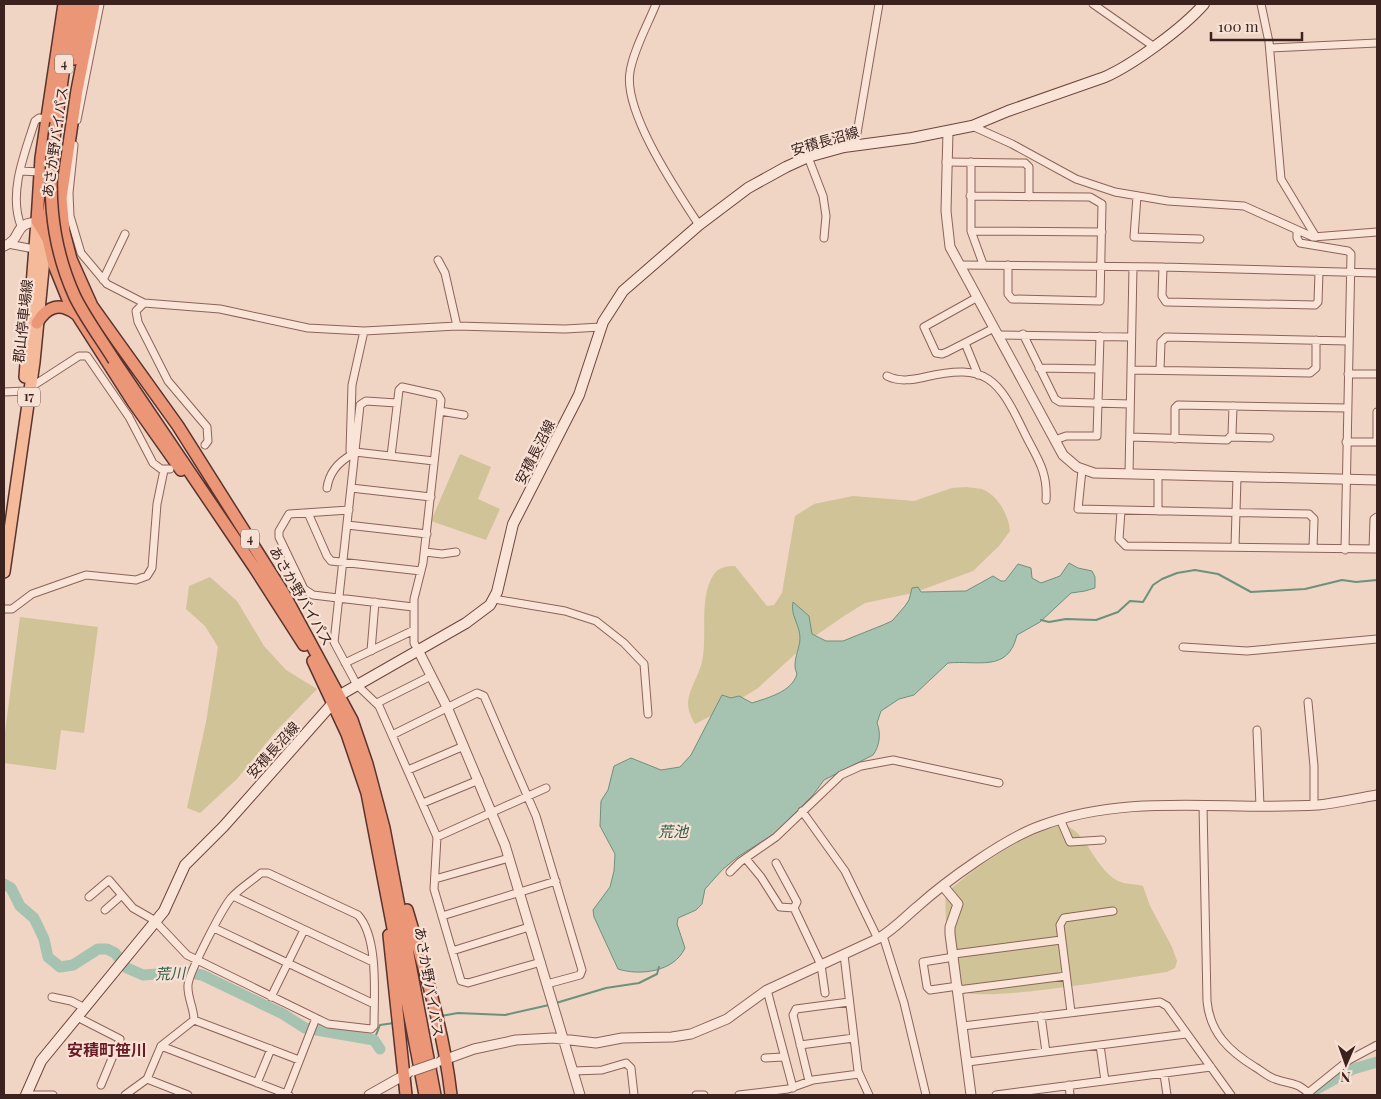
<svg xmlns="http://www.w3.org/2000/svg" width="1381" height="1099" font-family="'Playfair Display','Noto Sans JP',serif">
	<rect width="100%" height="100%" fill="#f0d4c4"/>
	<!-- green -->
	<path fill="#cfc397" d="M 460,454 L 491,467 L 478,499 L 500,509 L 486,540 L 431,521 Z
		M 966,487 C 971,488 977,488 982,489 C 998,495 1009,516 1010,531 L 999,546 L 973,571 L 913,593 L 865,603 L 844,616 L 815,636 L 758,688 L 724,709 L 695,724 C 691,717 688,711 688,702 C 689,689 699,675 702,662 C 708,634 698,598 714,574 C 719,567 727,566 735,566 L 767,606 L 774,605 L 782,593 L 795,516 L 814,504 L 853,496 L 914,501 L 952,488 Z
		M 210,577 L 237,601 L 264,646 L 286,670 L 317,689 L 276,731 L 237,779 L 200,813 L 187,808 L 206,722 L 218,647 L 205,626 L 186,609 L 189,586 Z
		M 20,617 L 98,627 L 84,733 L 61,730 L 56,770 L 4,763 L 4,740 Z
		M 1062,823 C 1090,835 1091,863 1116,880 C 1122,884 1135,884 1143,886 L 1150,906 L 1172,947 L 1177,961 L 1175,968 L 1167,972 C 1136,976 976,1005 959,990 C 948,980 944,908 946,893 C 980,863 1019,838 1062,823 Z"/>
	<!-- water -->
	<path fill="#a6c3b1" stroke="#6c927c" d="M 1069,563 L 1078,568 L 1092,571 L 1095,577 L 1095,588 L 1085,591 L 1071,593 L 1040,622 L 1017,635 C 1008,673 978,660 948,663 L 914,695 L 899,699 L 881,711 L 877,723 C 881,732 880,746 873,755 L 824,780 L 813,795 L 774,834 L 739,856 L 723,869 L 705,889 L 702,904 L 696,910 L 678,918 L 677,924 L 685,948 C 674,972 640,976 618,969 L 594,917 L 593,910 L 610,887 L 614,871 L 615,854 L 600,826 L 601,801 L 608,790 L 614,766 L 631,758 L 661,770 L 680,767 L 691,755 L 722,695 L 731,698 L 739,696 L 752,703 C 767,698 792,692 797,674 C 791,662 800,650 800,638 C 800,625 790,615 793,602 L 809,616 L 812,634 L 826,641 L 843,641 L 883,625 L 892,621 L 905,606 L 909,600 L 912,588 L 918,587 L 921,592 L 966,591 L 993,576 L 1001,581 L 1005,581 L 1018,564 L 1031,568 L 1032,578 L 1041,583 L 1060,576 Z"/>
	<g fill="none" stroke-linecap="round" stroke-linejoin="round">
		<!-- stream -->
		<path stroke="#6c927c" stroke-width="2" d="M 1041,620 L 1049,622 L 1066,619 L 1096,620 L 1118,612 L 1130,601 L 1143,602 L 1153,585 L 1162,579 L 1177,573 L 1195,570 L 1218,574 L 1251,592 L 1305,589 L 1342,580 L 1356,582 L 1377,580
			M 556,1003 L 606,988 L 639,983 L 657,974 L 659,967
			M 441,1016 L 458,1013 L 505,1015 L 549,1005
			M 374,1040 L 380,1025 L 394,1023"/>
		<!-- river -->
		<path stroke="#a6c3b1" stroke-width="11" d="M 4,884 L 11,888 L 20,906 L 34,918 L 44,939 L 48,957 L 60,967 L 73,965 L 98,949 L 107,949 L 115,953 L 127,968 L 143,975 L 186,972 L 202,975 L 283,1014 L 305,1028 L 374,1040 L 380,1049
			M 1315,1090 L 1353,1069 L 1377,1062"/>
		<defs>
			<path id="minor" d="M 656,4 C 648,24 633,51 630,72 C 623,112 677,191 699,225
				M 1093,4 L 1153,46
				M 1261,4 L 1269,42 L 1281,179 L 1316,237
				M 1270,48 L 1377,43
				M 77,120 L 100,4
				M 972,126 L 1012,144 L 1076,179 L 1115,192 L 1168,201 L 1244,206 L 1313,237 L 1377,232
				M 74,145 L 69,193 L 70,216 L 81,253 L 107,284 L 144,303 L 220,309 L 308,328 L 364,331 L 457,326 L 565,329 L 601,327
				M 855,145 L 879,4
				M 808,157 L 823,196 L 826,216 L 824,238
				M 946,162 L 1025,163 L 1029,167 L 1029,197
				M 971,162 L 971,231 L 983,264
				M 20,171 L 40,172
				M 970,196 L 1090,197 L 1102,204 L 1100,301 L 1012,299 L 1008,294 L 1008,265
				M 1137,196 L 1134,237 L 1200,239
				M 21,226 C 8,193 25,152 35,121 L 39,118 L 46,119
				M 971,231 L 1102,232
				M 1297,231 L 1297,238 L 1300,243 L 1348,251 L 1351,254 L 1345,550
				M 8,244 L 34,249
				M 438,260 L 445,273 L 457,326
				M 959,265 L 1163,267 L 1377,273
				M 1163,267 L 1162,296 L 1166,302 L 1315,305 L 1318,302 L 1319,272
				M 103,280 L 125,234
				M 976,298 L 924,327 L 936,353 L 942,354 L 947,352 L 994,328
				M 144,303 L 136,311 L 138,322 L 168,381 L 207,427 L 208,441 L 205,445
				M 1023,334 L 1055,399 L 1060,402 L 1130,404
				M 998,335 L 1131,337
				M 965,343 L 978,375
				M 1039,368 L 1098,369
				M 1131,370 L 1310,373 L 1316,368 L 1316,340
				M 1160,370 L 1161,342 L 1166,337 L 1348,341
				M 1348,374 L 1377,374
				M 887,376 C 899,382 912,380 925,377 C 987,363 998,378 1024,432 C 1036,457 1048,470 1046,500
				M 4,392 L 25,391 L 79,356 L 87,356 L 129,417 L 153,463 L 161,469 L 170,469
				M 397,403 L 366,401 L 360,405 L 334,642 L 357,685 L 379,706 L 437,837 L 434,889 L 461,981 L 468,983 L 541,962
				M 440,411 L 464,415
				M 1130,437 L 1227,440 L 1232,435 L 1233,406
				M 1230,437 L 1270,438
				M 1175,439 L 1175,408 L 1178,405 L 1347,408
				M 1055,440 L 1066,436 L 1097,436 L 1100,336
				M 1346,442 L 1377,442
				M 1377,442 L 1377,412
				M 355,452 L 434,461
				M 353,456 L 350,451 L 352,385 L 364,331
				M 391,456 L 399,390 L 402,387 L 438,395 L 441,400 L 423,563 L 414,599 L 414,643 L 418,650
				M 1082,470 L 1078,509 L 1309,514 L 1314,519 L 1313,548
				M 1129,474 L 1133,267
				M 327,488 C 329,473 337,463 351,455
				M 351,488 L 431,497
				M 349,510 L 289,514 L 279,531 L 279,537 L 304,589 L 313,595 L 413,607
				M 1121,511 L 1119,539 L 1126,546 L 1377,549
				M 1158,511 L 1158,474
				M 308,513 L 327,556 L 331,561 L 421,571
				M 347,525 L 427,534
				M 1235,547 L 1237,477
				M 1373,549 L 1374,519 L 1377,517
				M 425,552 L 442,554 L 456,552
				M 494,599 L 565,611 L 596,621 L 624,643 L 644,664 L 648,714
				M 4,609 L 12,609 L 32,594 L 86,575 L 136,580 L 147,576 L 152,568 L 157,504 L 164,470
				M 1183,647 L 1247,651 L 1377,639
				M 371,651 L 375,602
				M 345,663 L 414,630
				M 1308,702 L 1314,766 L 1314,805
				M 377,703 L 431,676
				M 1257,730 L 1260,806
				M 392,735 L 477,693 L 484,696 L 536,816 L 582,970 L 580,975 L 547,984
				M 408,770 L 464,746
				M 423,803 L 479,780
				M 1203,806 L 1207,1001 C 1210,1033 1229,1051 1255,1067 C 1262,1071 1268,1077 1275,1079 C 1291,1085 1297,1081 1310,1095
				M 802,811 L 845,871 L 878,939
				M 1060,819 L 1070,842 L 1102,840
				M 437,837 L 546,788
				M 746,859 L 761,877 L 780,907 L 794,908
				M 776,863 L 797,902 L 794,908 L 821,965 L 825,993
				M 730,872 L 740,862 L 776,837 L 841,775 L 861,766 L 893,760 L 999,783
				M 435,879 L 509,858
				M 233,896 L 373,962
				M 89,897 L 109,880 L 133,908 L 154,920 L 187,955 L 328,1024 L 371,1029 L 374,1026 C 374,996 379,938 358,915 L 268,873 L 261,873 C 252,881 240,888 231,898 C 222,909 189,972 188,985 C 187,997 194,1008 194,1020 L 161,1046 L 147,1079 L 125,1095
				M 105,910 L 122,895
				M 442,916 L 556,881
				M 214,928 L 374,1004
				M 883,936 L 904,1003 L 926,1095
				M 452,951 L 529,927
				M 954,954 L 1061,940
				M 844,955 L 858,1071 L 869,1095
				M 954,957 L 923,962 L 927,987 L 930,990 L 958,986
				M 767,990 L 793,1088
				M 958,990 L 1066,976
				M 52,997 L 71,1001 L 85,1008
				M 271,997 L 304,930
				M 1071,1012 L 1060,925 L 1064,918 L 1113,911
				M 1041,1016 L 1046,1052
				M 77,1017 L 120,1039 L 101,1085
				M 194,1020 L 299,1060
				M 963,1026 L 1160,1002 L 1167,1006 L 1231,1095
				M 800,1045 L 854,1038
				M 1100,1045 L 1105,1081
				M 161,1046 L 289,1095
				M 765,1058 L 783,1057
				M 968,1062 L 1186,1034
				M 573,1071 L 602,1070 L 626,1063 L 631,1068 L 634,1095
				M 1164,1074 L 1167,1095
				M 147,1079 L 188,1095
				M 809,1081 L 793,1015 L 796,1009 L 849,1002
				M 257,1083 L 271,1049
				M 1069,1085 L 1070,1095
				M 1308,1093 L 1349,1060 L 1377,1045
				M 26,1095 L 53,1095
				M 286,1095 L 316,1018
				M 696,1095 L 704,1095
				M 739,1095 L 788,1089 L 813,1080 L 859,1074
				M 996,1095 L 1211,1067"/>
			<path id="tertiary" d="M 948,131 L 946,211 L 950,247 L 1063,455 L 1077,467 L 1094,473 L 1377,480
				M 4,246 C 25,238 10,221 43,222
				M 418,650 L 447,707 L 505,845 L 580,1095
				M 943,886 L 958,904 L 950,927 L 950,934 L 971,1095
				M 441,1061 L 474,1049 L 516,1040 L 553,1038 L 596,1043 L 622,1038 L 672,1037 L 691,1034 L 727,1019 L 767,990 L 879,938 C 894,929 904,918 917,907 C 946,881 1004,839 1040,826 C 1128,792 1225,811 1318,805 C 1338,803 1358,798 1377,795
				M 369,1095 L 408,1073"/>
			<path id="secondary" d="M 26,1095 L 41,1061 L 164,911 L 185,865 L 224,826 L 340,695 L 466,623 L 490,605 L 497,592 L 513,524 L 579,395 L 603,322 L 623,291 L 699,225 L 748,188 L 786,167 L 808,157 L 844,147 L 912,138 L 972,126 L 1008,111 L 1105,77 C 1134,64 1183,28 1204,4"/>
			<path id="primary" d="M 25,377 L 37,221
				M 4,572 L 34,362 L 46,238"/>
			<path id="trunk" d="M 64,4 L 41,158 L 37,221 L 48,239 L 54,265 L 69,302 L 133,402 L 181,470
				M 94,4 L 77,90 L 61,198 L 64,232 L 71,259 L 92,306 L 178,426 L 284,594 L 352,720 L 367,764 L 384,828 L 435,1095
				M 74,59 L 84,4
				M 56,123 L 73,4
				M 47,222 L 50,203
				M 37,323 C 47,306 60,302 76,314
				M 114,360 L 254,567 L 304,645
				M 313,661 L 347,734 L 367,793 L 425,1095
				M 407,910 C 425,971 444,1032 451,1095
				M 389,935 L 406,1095"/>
		</defs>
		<!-- minor casing -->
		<use href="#minor" stroke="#8b6359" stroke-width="9"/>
		<!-- tertiary casing -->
		<use href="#tertiary" stroke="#8b6359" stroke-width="11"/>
		<!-- secondary casing -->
		<use href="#secondary" stroke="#6d453c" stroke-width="12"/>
		<!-- primary casing -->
		<use href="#primary" stroke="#59332e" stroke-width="14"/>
		<!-- trunk casing -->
		<use href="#trunk" stroke="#59332e" stroke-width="14"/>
		<!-- minor -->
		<use href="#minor" stroke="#fae4d7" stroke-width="7"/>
		<!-- tertiary -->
		<use href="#tertiary" stroke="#fae4d7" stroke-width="9"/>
		<!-- secondary -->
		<use href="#secondary" stroke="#fae4d7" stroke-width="10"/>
		<!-- primary -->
		<use href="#primary" stroke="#f4ba9a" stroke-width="11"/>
		<!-- trunk -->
		<use href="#trunk" stroke="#eb9676" stroke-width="11"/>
		<defs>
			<path id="tertiary-bridge" d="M 413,1071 L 436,1063"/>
			<path id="trunk-bridge" d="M 56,123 C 47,184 49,240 75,297 C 86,319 101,339 114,360"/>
		</defs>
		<!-- tertiary-bridge casing -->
		<use href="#tertiary-bridge" stroke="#8b6359" stroke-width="11" stroke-linecap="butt"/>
		<!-- trunk-bridge casing -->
		<use href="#trunk-bridge" stroke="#59332e" stroke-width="14" stroke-linecap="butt"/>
		<!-- tertiary-bridge -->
		<use href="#tertiary-bridge" stroke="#fae4d7" stroke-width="9"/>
		<!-- trunk-bridge -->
		<use href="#trunk-bridge" stroke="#eb9676" stroke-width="11"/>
	</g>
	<g text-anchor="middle" stroke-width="4.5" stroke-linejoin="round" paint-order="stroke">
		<!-- shield labels -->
		<g fill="#f7e1d4" stroke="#735b55" stroke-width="1">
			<rect x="55" y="54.5" width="18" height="19" rx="4"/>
			<rect x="18" y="387.5" width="22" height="19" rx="4"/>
			<rect x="241" y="529.5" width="18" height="19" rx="4"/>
		</g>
		<g font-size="12" font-weight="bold" fill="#3b221e">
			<text x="64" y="68">4</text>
			<text x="29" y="401">17</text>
			<text x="250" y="543">4</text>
		</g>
		<!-- street labels -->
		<g font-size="14" fill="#3b221e" stroke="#f7e1d4">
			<text transform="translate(825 141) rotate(-16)" y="5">安積長沼線</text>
			<text transform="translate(55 142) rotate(-82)" y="5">あさか野バイパス</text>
			<text transform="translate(23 321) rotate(-84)" y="5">郡山停車場線</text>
			<text transform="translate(535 452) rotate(-63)" y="5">安積長沼線</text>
			<text transform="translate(301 596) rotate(60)" y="5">あさか野バイパス</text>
			<text transform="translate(273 750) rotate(-48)" y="5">安積長沼線</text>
			<text transform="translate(429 982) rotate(80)" y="5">あさか野バイパス</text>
		</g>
		<!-- water labels -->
		<g font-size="15" font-style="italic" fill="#2d5b49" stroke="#f7e1d4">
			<text x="673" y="837">荒池</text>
			<text transform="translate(170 974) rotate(-2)" y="5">荒川</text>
		</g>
		<!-- quarter labels -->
		<g font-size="16" font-weight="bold" fill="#691b25" stroke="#f7e1d4">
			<text x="107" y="1056">安積町笹川</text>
		</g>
	</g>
	<!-- border -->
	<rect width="1381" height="1099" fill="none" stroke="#3b221e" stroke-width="10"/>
	<!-- north arrow -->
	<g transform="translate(1346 1064) rotate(182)" stroke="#f7e1d4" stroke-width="4" paint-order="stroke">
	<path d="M0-4L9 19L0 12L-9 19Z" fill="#3b221e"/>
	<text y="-8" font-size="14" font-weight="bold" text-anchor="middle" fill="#3b221e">N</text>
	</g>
	<!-- scale -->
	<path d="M1211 32v8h91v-8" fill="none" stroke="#3b221e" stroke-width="2.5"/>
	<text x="1218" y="32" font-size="15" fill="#3b221e" stroke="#f7e1d4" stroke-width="4" paint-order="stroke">100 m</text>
</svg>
